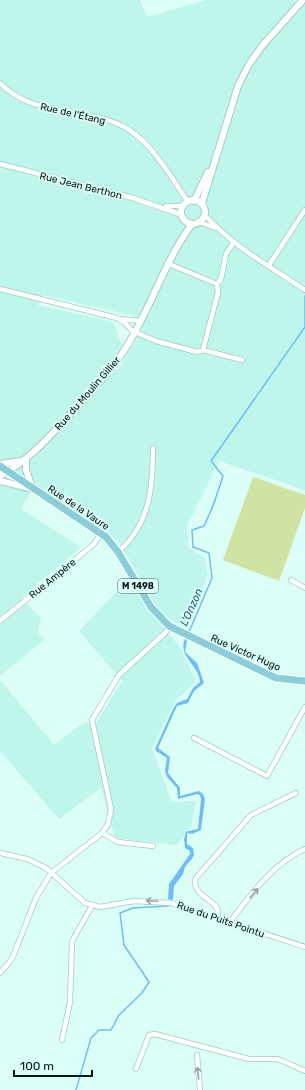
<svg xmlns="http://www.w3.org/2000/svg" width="305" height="1090" font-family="Rubik,sans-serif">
	<rect width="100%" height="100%" fill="#dbfff7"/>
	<!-- built -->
	<path fill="#bff6eb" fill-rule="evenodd" d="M 0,0 L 140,0 L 147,17 L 206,0 L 294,0 L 297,7 L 305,1 L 305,490 L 219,461 L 187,526 L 189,548 L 205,558 L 208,575 L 187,630 L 157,610 L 120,543 L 107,532 L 0,462 ZM 43,295 L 134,316 L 143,329 L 118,370 L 110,363 L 122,345 L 113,322 L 38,305 Z
		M 0,484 L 31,491 L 21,509 L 81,547 L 21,598 L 41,619 L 38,632 L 44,640 L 0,676 Z
		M 129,578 L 152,614 L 180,647 L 196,681 L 175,701 L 152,748 L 172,802 L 196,801 L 191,828 L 176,845 L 115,838 L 101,788 L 59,819 L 0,751 L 0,680 L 54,745 L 83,723 L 97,722 L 122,681 L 79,631 Z"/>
	<!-- green -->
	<path fill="#d0e3a3" d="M 253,477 L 305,495 L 305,508 L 279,581 L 223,560 Z"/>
	<!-- water -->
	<path fill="#6fbdf5" d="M 185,639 L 187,640 L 185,652 L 197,663 L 204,683 L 194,691 L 188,703 L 177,706 L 158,748 L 170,757 L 168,773 L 180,788 L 180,796 L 199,791 L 203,794 L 205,799 L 201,830 L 192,834 L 187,833 L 187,844 L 193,848 L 194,855 L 191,860 L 185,867 L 183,874 L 174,886 L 173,900 L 168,899 L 169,884 L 190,854 L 190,851 L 185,848 L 184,839 L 186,832 L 198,829 L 201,799 L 200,795 L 197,794 L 178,799 L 177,788 L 167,777 L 165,771 L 167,758 L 156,751 L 155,749 L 174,707 L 177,703 L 187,699 L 193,688 L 200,682 C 200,666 177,656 185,639 Z"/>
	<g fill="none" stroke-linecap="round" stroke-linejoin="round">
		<!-- stream -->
		<path stroke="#6fbdf5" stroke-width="1.5" d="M 189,632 L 212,578 L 209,553 L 193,547 L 192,530 L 204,526 L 213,506 L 223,476 L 211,461 L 305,327 L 305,296
			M 188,832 L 197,830
			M 76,1090 L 91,1038 L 99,1030 L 111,1030 L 119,1015 L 142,993 L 149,982 L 124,945 L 120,913 L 133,908 L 168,906"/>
		<defs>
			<path id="minor" d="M 0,83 C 34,119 90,106 128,129 C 154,146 171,177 188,202
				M 0,164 L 133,198 L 182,215
				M 166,206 L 184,206
				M 205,215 C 232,246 271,267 305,290
				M 200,222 L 215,228
				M 169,264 L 217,284
				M 269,265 L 305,210
				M 0,289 L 117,318 L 124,322 L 134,333
				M 119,319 L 141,321
				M 135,332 L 156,341 L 197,352 L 203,350 L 242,360
				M 203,350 L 218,292 L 217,284 L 221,279 L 226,254 L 234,242
				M 118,552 C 150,525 153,486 153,448
				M 291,580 L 305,588
				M 0,621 L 93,545 L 101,534
				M 194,738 L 267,776 L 305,707
				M 102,833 L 118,842 L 153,846
				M 0,853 L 27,859 L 46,868 L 85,903 L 100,907 L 134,901 L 171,903 L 305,947
				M 218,919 L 217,908 C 210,898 191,893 196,878 L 251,815 L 296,793
				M 229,923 C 250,896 273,863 305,849
				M 0,973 L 12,959 L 36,898 L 51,873 L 102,833 L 108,824 L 111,809 L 92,720 L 119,675 L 165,633 L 169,626
				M 62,1040 L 70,1002 L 72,941 L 92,906
				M 197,1055 L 200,1090
				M 136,1069 L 149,1035 L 155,1034 L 249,1059 L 278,1059 L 305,1071"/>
			<path id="secondary" d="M181 212a12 12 0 1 1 24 0a12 12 0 1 1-24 0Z
				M 194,201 L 208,172
				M 202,203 L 238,86 L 248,66 L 262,46 L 303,0
				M 26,460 L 26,470 L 32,487
				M 0,464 L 21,461
				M 0,476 C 30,460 53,433 76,408 C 96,386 117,365 131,339 C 153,302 166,259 192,224
				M 0,481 L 29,488"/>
			<path id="primary" d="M 0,466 L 106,537 L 118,552 L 151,607 L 169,626 L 276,678 L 305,681"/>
		</defs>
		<!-- minor casing -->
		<use href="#minor" stroke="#a0ccc3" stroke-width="6"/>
		<!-- secondary casing -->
		<use href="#secondary" stroke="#a0ccc3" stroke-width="8"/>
		<!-- primary casing -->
		<use href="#primary" stroke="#fff" stroke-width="9"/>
		<!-- minor -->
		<use href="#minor" stroke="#fff" stroke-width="4.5"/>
		<!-- secondary -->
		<use href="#secondary" stroke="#fff" stroke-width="6"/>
		<!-- primary -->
		<use href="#primary" stroke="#8bcdd8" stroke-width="7"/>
	</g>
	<!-- one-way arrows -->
	<defs><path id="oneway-shaft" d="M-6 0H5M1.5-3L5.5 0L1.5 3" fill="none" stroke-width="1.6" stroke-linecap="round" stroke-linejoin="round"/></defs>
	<g stroke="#9ba1a0">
		<use href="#oneway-shaft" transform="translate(254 893) rotate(-51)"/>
		<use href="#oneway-shaft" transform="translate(152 901) rotate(-177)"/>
		<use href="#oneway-shaft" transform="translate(198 1073) rotate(-97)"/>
	</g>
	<g text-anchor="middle" stroke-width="4" stroke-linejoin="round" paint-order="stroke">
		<!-- shield labels -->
		<rect fill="#dbfff7" stroke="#445a57" stroke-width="1" x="118" y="579" width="40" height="14" rx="3"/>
		<g font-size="9" font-weight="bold" fill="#041412">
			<text x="138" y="589">M 1498</text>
		</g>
		<!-- street labels -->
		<g font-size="10" fill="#041412" stroke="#dbfff7">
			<text transform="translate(73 113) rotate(13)" y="4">Rue de l'Étang</text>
			<text transform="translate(81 185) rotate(14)" y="4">Rue Jean Berthon</text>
			<text transform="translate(87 393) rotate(-49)" y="4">Rue du Moulin Gillier</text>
			<text transform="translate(79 507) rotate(34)" y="4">Rue de la Vaure</text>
			<text transform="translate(52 578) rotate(-39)" y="4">Rue Ampère</text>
			<text transform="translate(246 652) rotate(24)" y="4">Rue Victor Hugo</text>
			<text transform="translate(221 919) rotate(19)" y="4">Rue du Puits Pointu</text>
		</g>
		<!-- water labels -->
		<g font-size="11" font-style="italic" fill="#20597f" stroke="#dbfff7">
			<text transform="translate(191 607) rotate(-66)" y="4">L'Onzon</text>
		</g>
	</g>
	<!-- scale -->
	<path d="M14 1070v6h78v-6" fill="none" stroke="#041412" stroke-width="2"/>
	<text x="20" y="1070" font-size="12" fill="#041412" stroke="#dbfff7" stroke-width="3" paint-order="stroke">100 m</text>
</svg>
